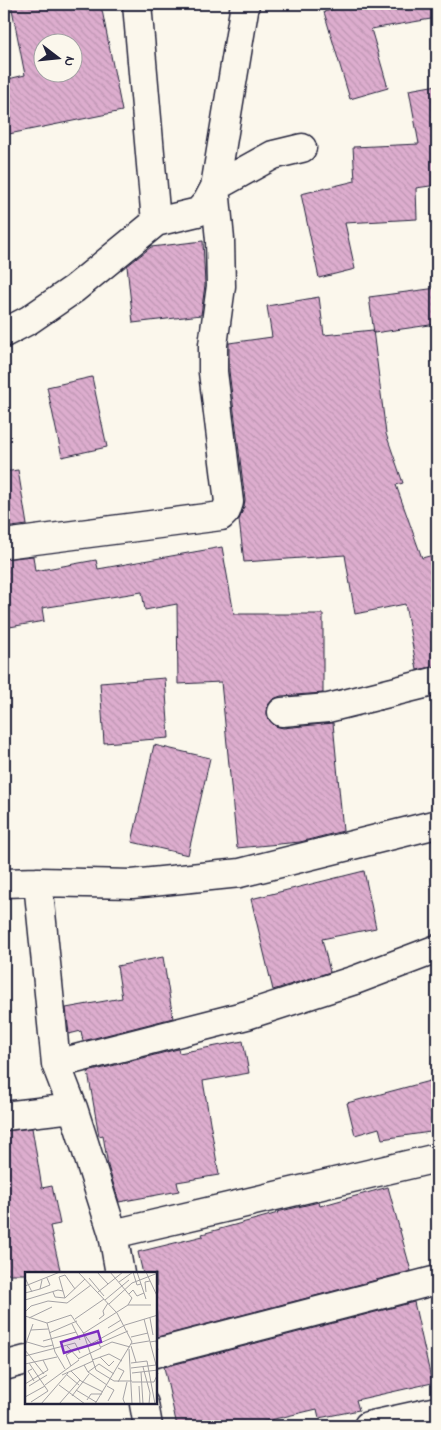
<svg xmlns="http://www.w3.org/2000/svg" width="441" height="1430" font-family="'Indie Flower',sans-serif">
	<defs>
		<pattern id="building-back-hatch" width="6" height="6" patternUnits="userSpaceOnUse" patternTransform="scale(1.25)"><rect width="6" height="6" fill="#ddadce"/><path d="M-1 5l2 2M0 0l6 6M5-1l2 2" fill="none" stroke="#bd95b2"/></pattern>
	</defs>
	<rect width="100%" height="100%" fill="#fbf7ec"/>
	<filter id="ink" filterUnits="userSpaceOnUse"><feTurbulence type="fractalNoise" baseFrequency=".02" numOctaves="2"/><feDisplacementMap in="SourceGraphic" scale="10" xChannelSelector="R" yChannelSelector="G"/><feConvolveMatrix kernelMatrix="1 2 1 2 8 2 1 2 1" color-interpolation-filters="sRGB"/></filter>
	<g filter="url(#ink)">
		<!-- building -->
		<path fill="url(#building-back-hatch)" stroke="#22223b" fill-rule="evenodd" d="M 11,4 L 101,5 L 122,111 L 4,135 L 4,80 L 25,75 ZM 42,42 L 72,42 L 72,72 L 42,72 Z
			M 351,4 L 435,4 L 437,18 L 371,29 L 388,88 L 350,99 L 324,12 Z
			M 437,85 L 437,185 L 416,188 L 417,219 L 345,223 L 355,269 L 319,278 L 301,194 L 355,181 L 353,147 L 419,144 L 409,90 Z
			M 203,241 L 205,285 L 201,315 L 133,323 L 127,266 L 151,247 Z
			M 437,288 L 437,324 L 374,333 L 369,297 Z
			M 319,297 L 324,335 L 373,330 L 386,434 L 403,483 L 396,485 L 422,558 L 437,554 L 437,666 L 417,670 L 405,604 L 355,614 L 345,555 L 244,562 L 239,520 L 244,507 L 245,500 L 229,371 L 229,343 L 272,337 L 267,306 Z
			M 92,377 L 107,447 L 62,457 L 47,387 Z
			M 18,470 L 27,525 L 4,528 L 4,472 Z
			M 222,547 L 234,614 L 323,614 L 323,693 L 281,696 L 273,699 L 268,705 L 267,714 L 270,721 L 275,726 L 283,728 L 333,723 L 343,831 L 300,842 L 237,848 L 221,682 L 178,684 L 177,604 L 145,610 L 142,592 L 42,608 L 44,621 L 4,628 L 4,559 L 33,556 L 35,571 L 96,560 L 98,569 Z
			M 165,678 L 169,738 L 104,743 L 100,683 Z
			M 154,745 L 210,758 L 188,855 L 132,842 Z
			M 364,871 L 376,928 L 322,939 L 330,972 L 273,990 L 251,899 Z
			M 163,957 L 173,1018 L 83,1041 L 81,1031 L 69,1034 L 66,1008 L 122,998 L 117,966 Z
			M 243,1041 L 249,1073 L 203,1081 L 219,1175 L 177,1182 L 179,1191 L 119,1202 L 108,1166 L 103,1135 L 99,1136 L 88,1072 L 178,1049 L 179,1053 Z
			M 437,1079 L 437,1131 L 382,1139 L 379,1128 L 355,1135 L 347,1103 Z
			M 32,1128 L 42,1188 L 52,1186 L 60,1224 L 50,1226 L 61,1274 L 4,1274 L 4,1131 Z
			M 388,1187 L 411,1271 L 157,1337 L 156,1274 L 143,1274 L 138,1252 L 203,1236 L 202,1234 L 278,1213 L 277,1212 L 319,1202 L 320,1206 Z
			M 414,1302 L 432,1383 L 356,1400 L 359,1410 L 319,1418 L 317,1409 L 245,1426 L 177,1426 L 164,1367 Z"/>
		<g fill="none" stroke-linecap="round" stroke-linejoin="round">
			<defs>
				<path id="minor" d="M 137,4 L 156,222
					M 4,333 L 29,320 L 74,289 L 156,222 L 198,212 L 207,202 L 215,187 L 273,155 L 302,148
					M 4,544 L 221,516 L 226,511 L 229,502 L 213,372 L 213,345 L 221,286 L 220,240 L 215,187 L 245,4
					M 282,712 L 328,708 L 437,681
					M 38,882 L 56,1064 L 73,1108 L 113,1234 L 120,1274
					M 4,883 L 38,882 L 132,884 L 240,873 L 437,824
					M 56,1064 L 247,1015 L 355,980 L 437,949
					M 4,1116 L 73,1108
					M 113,1234 L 437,1158
					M 156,1353 L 437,1280
					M 4,1366 L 26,1360
					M 144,1404 L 148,1426
					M 368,1426 L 437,1411"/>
			</defs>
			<!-- minor casing -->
			<use href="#minor" stroke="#22223b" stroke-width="31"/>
			<!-- minor -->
			<use href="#minor" stroke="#fbf7ec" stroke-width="28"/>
		</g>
	</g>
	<!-- overview -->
	<g transform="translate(25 1272)">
		<rect width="132" height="132" fill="#fbf7ec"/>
		<path fill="none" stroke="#a4a2a5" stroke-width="1" d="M 53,0 L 92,41 L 107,70 L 70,132M 72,0 L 83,12M 85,0 L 107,26 L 103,33M 108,0 L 112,13 L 116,12M 112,0 L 121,27M 121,0 L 133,26M 0,6 L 7,20M 64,6 L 79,24M 94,10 L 108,0M 0,14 L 35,0M 15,17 L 25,13 L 22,6M 38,19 L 34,5 L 40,3 L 50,17M 28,20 L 30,25 L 40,26 L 60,7M 73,20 L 98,0M 121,20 L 120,10 L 125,9M 0,21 L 15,17 L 17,8M 104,22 L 108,18 L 112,24 L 119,21M 0,28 L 33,18 L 38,19 L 40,26M 80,28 L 104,8M 84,32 L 107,11 L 133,1M 0,40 L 6,34 L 23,29 L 42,31 L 66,13M 0,44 L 22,51 L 46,43 L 66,72M 4,46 L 27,35M 125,46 L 128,63M 50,47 L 79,27M 74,47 L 79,43 L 78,39 L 83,31M 119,47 L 131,93M 22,51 L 30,80 L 40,97M 47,52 L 55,68M 83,56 L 96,48M 6,58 L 23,57M 58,60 L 71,98 L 89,109 L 107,109M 24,61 L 52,49M 59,61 L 103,33 L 126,33M 106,65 L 123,61M 18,69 L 51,60M 2,70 L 19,75 L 28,73M 125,70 L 131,69 L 133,78M 75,71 L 103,59M 106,72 L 124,69M 64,73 L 100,53 L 133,43M 0,74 L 8,52M 42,74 L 54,87M 106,74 L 111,90M 76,75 L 87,70 L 105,75M 104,77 L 107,132M 0,78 L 19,102M 0,84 L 50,71 L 55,81M 75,85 L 84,94 L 89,89M 53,87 L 76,76 L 72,68M 67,88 L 84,82 L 97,89M 4,91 L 23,119 L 6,130M 106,91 L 122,89 L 130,132M 0,92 L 32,85M 59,93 L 63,100 L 82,113M 46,94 L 41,83 L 48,79M 118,95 L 125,121 L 124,132M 106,96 L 131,93M 7,97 L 3,99 L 9,109M 46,99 L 56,109 L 78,120M 63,100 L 74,92 L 89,102M 116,100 L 118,132M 107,101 L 133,98M 37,103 L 68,89M 42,103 L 54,113M 93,110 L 99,99 L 93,96M 102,110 L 98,127 L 100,132 L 106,132M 107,110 L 129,110 L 133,101M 0,112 L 23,98 L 18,88M 20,113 L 54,88M 34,113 L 60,132M 4,114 L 22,103M 82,114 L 89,118 L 83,129M 114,114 L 115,132M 51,118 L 71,130M 47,124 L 64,102M 0,125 L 20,114M 62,128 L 66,122 L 77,122M 16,132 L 43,101M 34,132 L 55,108"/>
		<path fill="#7b2cbf" fill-opacity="0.15" stroke="#7b2cbf" stroke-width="2.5" d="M 73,59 L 76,70 L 39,81 L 36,70 Z"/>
		<rect width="132" height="132" fill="none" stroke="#22223b" stroke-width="2.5"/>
	</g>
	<!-- margin -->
	<rect width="441" height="1430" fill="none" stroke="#fbf7ec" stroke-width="20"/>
	<rect x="10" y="10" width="421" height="1410" fill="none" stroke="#22223b" stroke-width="2" filter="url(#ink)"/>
	<!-- north arrow -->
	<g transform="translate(58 58) rotate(106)"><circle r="24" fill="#fbf7ec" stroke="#a4a2a5"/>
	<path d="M0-4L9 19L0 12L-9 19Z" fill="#22223b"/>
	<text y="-8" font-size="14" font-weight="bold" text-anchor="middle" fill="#22223b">N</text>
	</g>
</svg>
